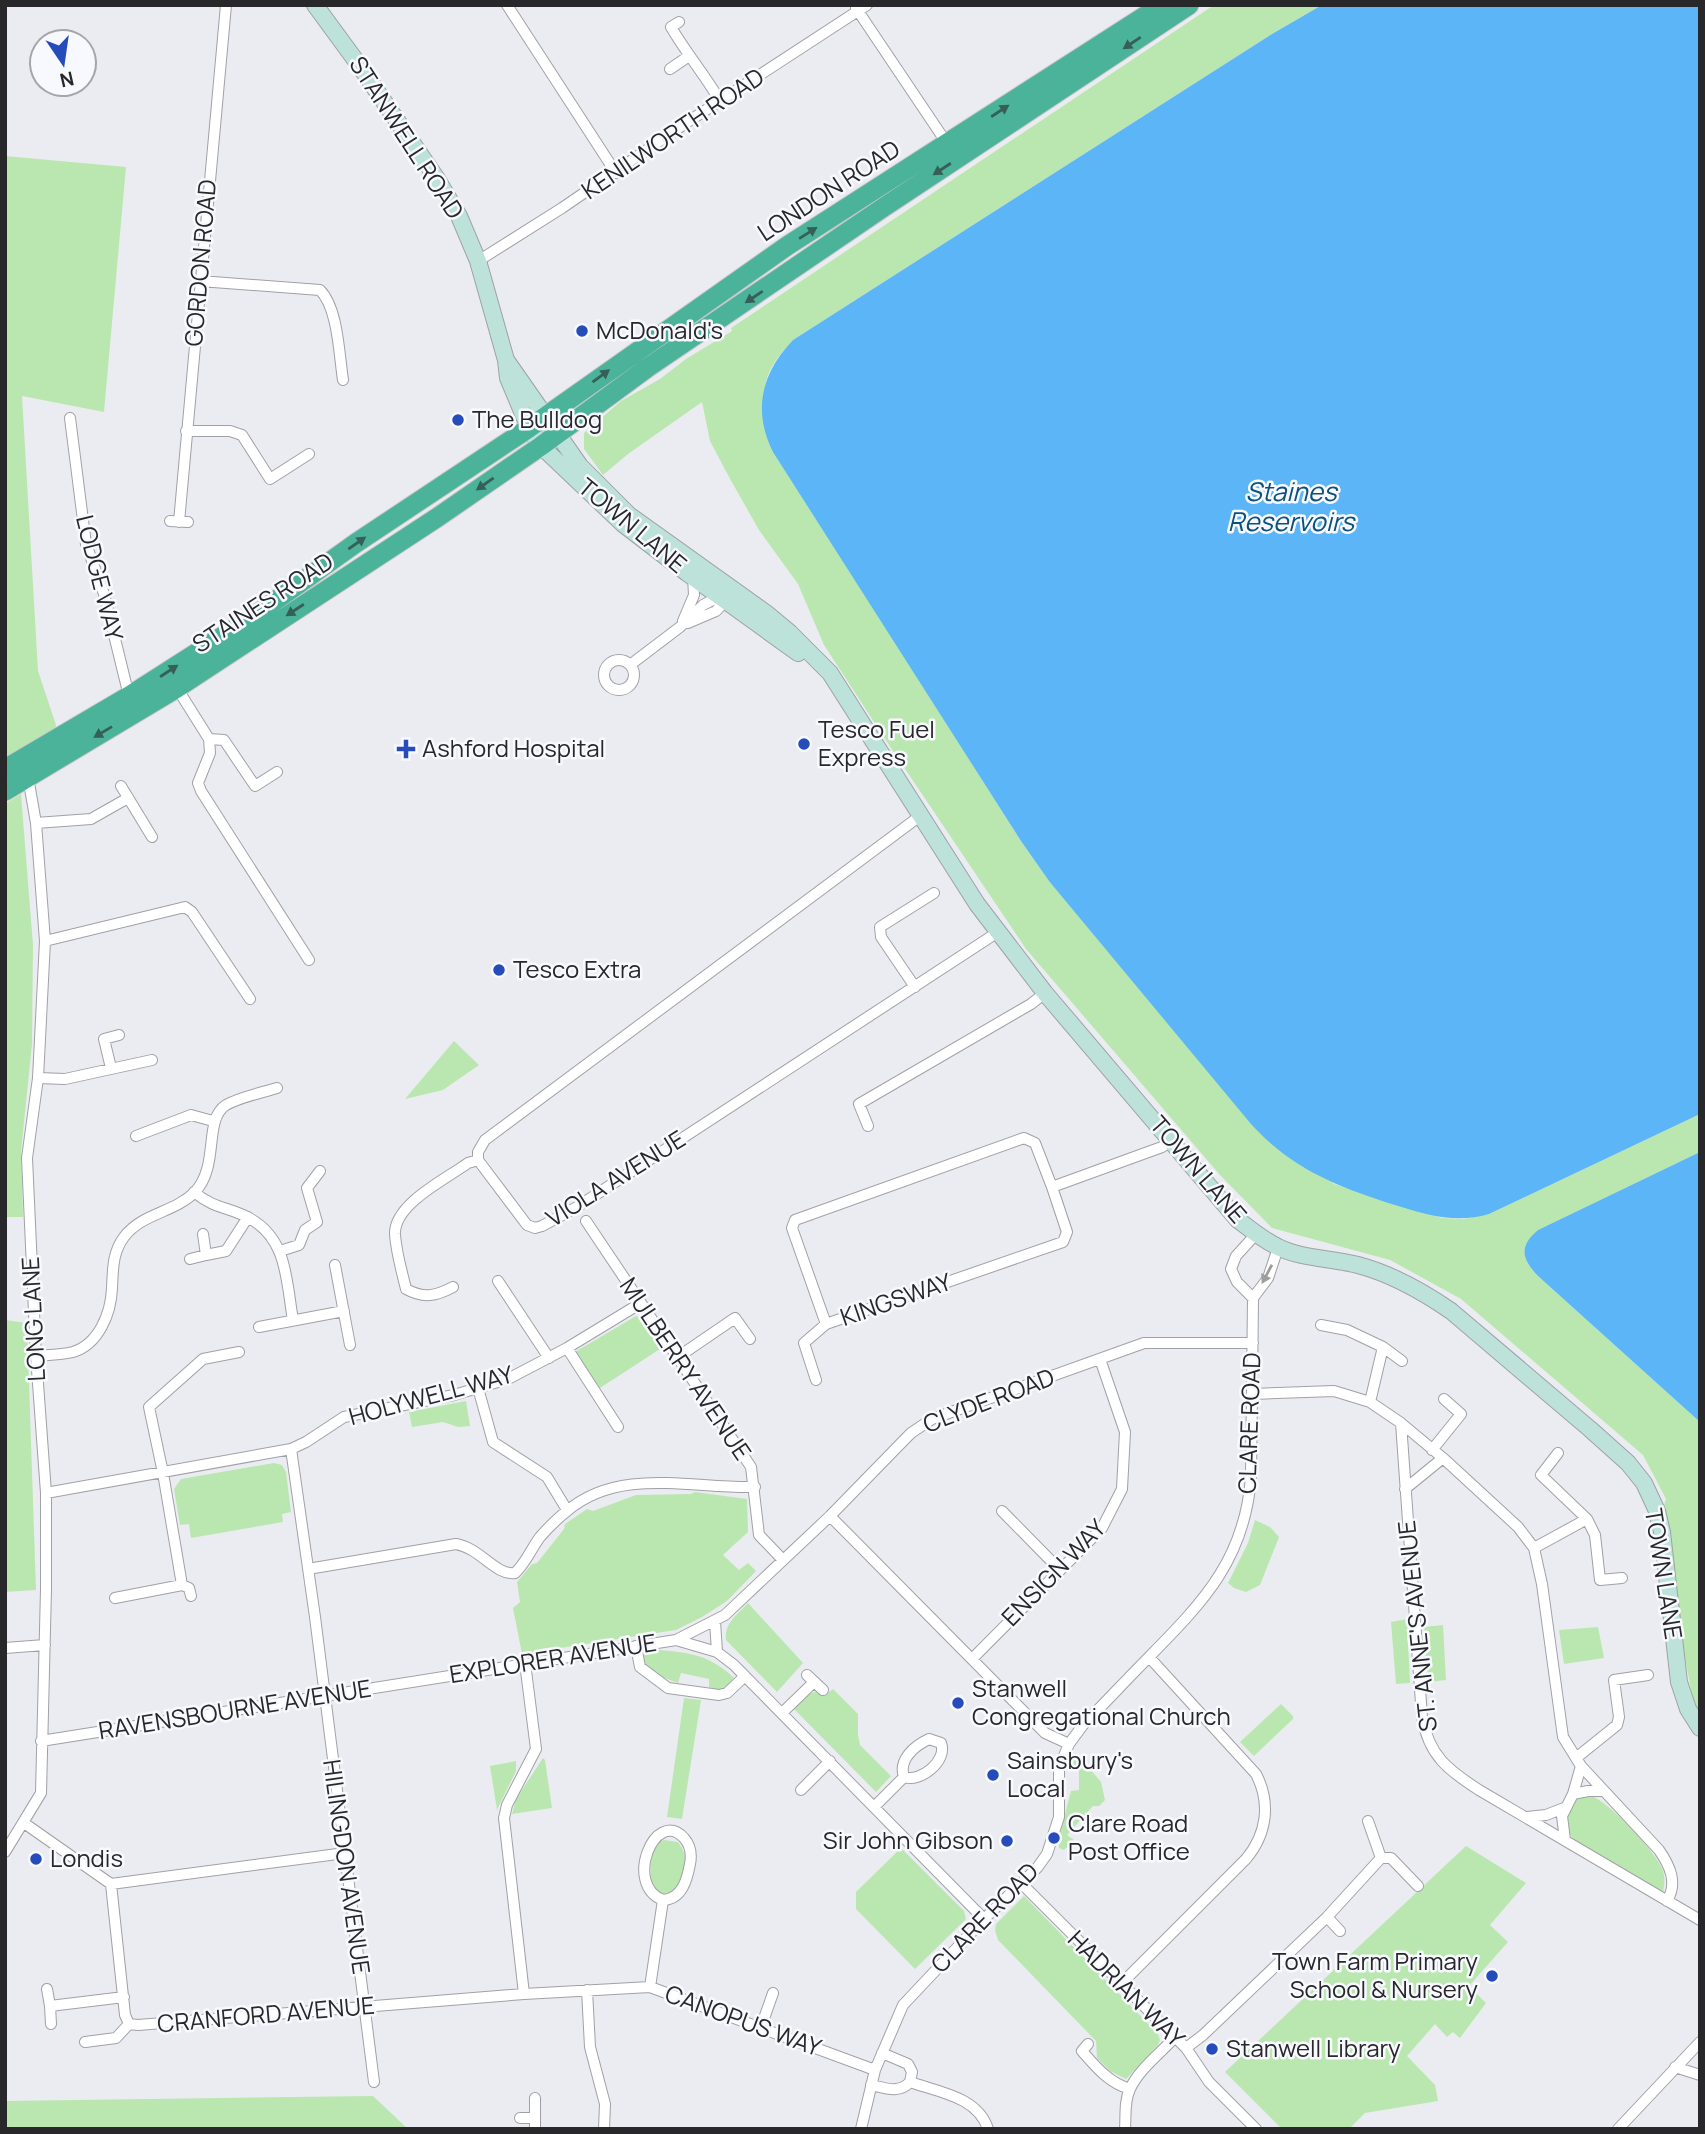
<svg xmlns="http://www.w3.org/2000/svg" width="1705" height="2134" font-family="Manrope,sans-serif">
	<rect width="100%" height="100%" fill="#ebecf1"/>
	<!-- green -->
	<path fill="#bae7af" d="M 1214,5 L 1322,5 L 1272,34 L 793,340 C 756,379 764,392 768,441 L 1021,841 L 1049,881 L 1334,1184 L 1442,1218 L 1463,1219 L 1489,1214 L 1700,1114 L 1700,1152 L 1538,1230 C 1518,1247 1522,1259 1538,1276 L 1700,1422 L 1700,1716 L 1695,1710 L 1681,1637 L 1671,1534 L 1664,1505 L 1666,1499 L 1643,1455 L 1461,1299 L 1390,1260 L 1272,1228 L 1220,1175 L 1026,949 L 887,742 L 824,645 L 798,584 L 759,530 L 729,477 L 710,441 L 702,402 L 628,454 L 603,475 L 584,449 L 584,433 L 621,401 L 660,379 L 686,359 L 732,331 L 731,328 Z
		M 5,156 L 126,167 L 104,412 L 22,396 L 38,671 L 56,725 L 55,729 L 5,759 Z
		M 21,794 L 33,945 L 32,1044 L 21,1152 L 23,1217 L 5,1217 L 5,804 Z
		M 454,1041 L 479,1065 L 443,1090 L 405,1099 Z
		M 636,1316 L 647,1319 L 663,1347 L 600,1388 L 575,1352 Z
		M 5,1320 L 27,1323 L 36,1590 L 5,1592 Z
		M 466,1401 L 470,1426 L 458,1427 L 443,1422 L 412,1427 L 409,1412 Z
		M 274,1463 L 282,1465 L 286,1472 L 291,1512 L 282,1514 L 283,1522 L 191,1538 L 189,1524 L 180,1525 L 174,1489 L 181,1479 Z
		M 695,1492 L 747,1499 L 748,1532 L 723,1555 L 739,1570 L 748,1563 L 756,1571 L 727,1601 L 702,1617 L 676,1630 L 522,1654 L 513,1608 L 520,1602 L 517,1582 L 532,1564 L 537,1563 L 564,1529 L 565,1524 L 587,1509 L 593,1511 L 636,1495 L 691,1494 Z
		M 1255,1520 L 1270,1527 L 1279,1537 L 1260,1585 L 1246,1592 L 1234,1588 L 1228,1583 L 1248,1543 Z
		M 748,1603 L 803,1663 L 777,1692 L 726,1640 C 724,1623 737,1615 748,1603 Z
		M 1407,1619 L 1410,1683 L 1396,1684 L 1391,1622 Z
		M 1443,1625 L 1446,1680 L 1428,1682 L 1424,1627 Z
		M 1598,1627 L 1604,1658 L 1564,1664 L 1559,1630 Z
		M 659,1650 C 689,1652 712,1656 734,1678 C 726,1688 721,1692 709,1687 L 709,1679 L 681,1673 L 678,1683 C 664,1678 648,1672 642,1657 L 644,1653 Z
		M 833,1689 L 858,1714 L 858,1735 L 860,1745 L 891,1776 L 876,1792 L 794,1709 L 805,1696 L 817,1691 L 824,1696 Z
		M 684,1698 L 701,1700 L 682,1819 L 667,1817 Z
		M 1281,1704 L 1293,1716 L 1293,1719 L 1254,1756 L 1240,1742 Z
		M 1071,1753 L 1077,1754 L 1101,1782 L 1105,1800 L 1099,1806 L 1093,1806 L 1067,1835 L 1074,1840 L 1064,1850 L 1059,1848 C 1058,1840 1068,1802 1071,1791 L 1079,1790 L 1079,1769 C 1073,1764 1069,1762 1071,1753 Z
		M 543,1758 L 545,1760 L 552,1808 L 512,1814 L 516,1799 Z
		M 516,1761 L 516,1771 L 497,1810 L 490,1766 Z
		M 1592,1796 C 1611,1804 1656,1851 1663,1871 C 1665,1879 1665,1884 1663,1892 L 1573,1839 C 1562,1822 1565,1815 1577,1799 Z
		M 664,1840 L 678,1842 C 693,1860 685,1889 662,1897 L 651,1885 C 651,1868 647,1848 664,1840 Z
		M 1466,1846 L 1526,1883 L 1490,1925 L 1508,1942 L 1469,1986 L 1486,2003 L 1460,2038 L 1453,2032 L 1447,2037 L 1435,2024 L 1407,2056 L 1435,2085 L 1438,2101 L 1365,2113 L 1349,2129 L 1282,2129 L 1225,2072 Z
		M 901,1848 L 964,1911 L 966,1919 L 915,1969 L 856,1909 L 856,1892 Z
		M 1024,1896 L 1158,2034 L 1160,2040 L 1158,2045 L 1126,2079 L 1110,2071 L 1097,2058 L 1096,2041 L 998,1940 L 995,1930 L 996,1924 Z
		M 373,2096 L 408,2129 L 5,2129 L 5,2101 Z"/>
	<!-- water -->
	<path fill="#5bb5f6" d="M 1322,5 L 1700,5 L 1700,1114 L 1489,1214 C 1456,1224 1427,1215 1395,1205 C 1338,1187 1292,1169 1251,1124 L 1049,881 L 1021,841 L 773,452 C 752,410 762,372 793,340 L 1272,34 Z
		M 1700,1152 L 1700,1422 L 1538,1276 C 1522,1259 1518,1247 1538,1230 Z"/>
	<g fill="none" stroke-linecap="round" stroke-linejoin="round">
		<defs>
			<path id="minor" d="M 507,5 L 616,173
				M 856,8 L 948,145
				M 679,22 L 671,27 C 686,53 705,75 720,101
				M 670,69 L 689,56
				M 478,261 L 562,208 L 686,123 L 867,5
				M 200,281 L 320,290 C 338,308 339,354 343,380
				M 70,418 L 86,544 L 104,594 L 129,696
				M 186,431 L 230,431 L 242,435 L 270,479 L 309,454
				M 170,521 L 188,522
				M 179,522 L 226,5
				M 683,621 L 694,595 L 693,577
				M 688,623 L 716,611 L 730,596
				M604 675a15 15 0 1 1 30 0a15 15 0 1 1-30 0Z
				M 630,665 L 680,627 L 703,605 L 724,594
				M 177,688 L 209,739 L 210,753 L 198,783 L 201,791 L 309,960
				M 209,739 L 224,740 L 255,786 L 277,772
				M 121,786 L 152,837
				M 920,816 L 485,1140 L 478,1152 L 478,1160 L 527,1225 L 535,1228 L 542,1226 L 577,1207 L 998,932
				M 36,823 L 91,819 L 128,798
				M 45,941 L 185,907 L 192,912 L 250,999
				M 915,987 L 881,937 L 880,927 L 934,893
				M 111,1068 L 104,1039 L 119,1035
				M 38,1078 L 65,1079 L 152,1060
				M 868,1126 L 859,1104 L 1031,1004 L 1045,993
				M 136,1136 L 191,1115 L 213,1121
				M 1052,1187 L 1067,1232 L 1063,1242 L 826,1324 L 792,1228 L 795,1220 L 1024,1138 L 1035,1143 L 1052,1187 L 1162,1147 L 1171,1141
				M 194,1192 C 214,1209 229,1207 249,1218 C 288,1239 286,1281 293,1320
				M 586,1221 L 751,1467 L 759,1535 L 782,1559
				M 203,1234 L 206,1255 L 226,1251 L 248,1217
				M 280,1251 L 299,1245 L 305,1230 L 317,1222 L 307,1188 L 320,1171
				M 190,1259 L 206,1255
				M 335,1265 L 350,1345
				M 498,1281 L 549,1358
				M 453,1287 C 436,1296 424,1299 406,1289 C 402,1272 396,1252 395,1234 C 394,1204 446,1179 468,1163 L 478,1160
				M 1253,1298 L 1237,1282 L 1231,1269 L 1236,1256 L 1256,1234
				M 1321,1325 L 1347,1330 L 1383,1347 L 1370,1402
				M 259,1327 L 344,1311
				M 1383,1347 L 1402,1361
				M 567,1348 L 618,1427
				M 36,1356 C 47,1355 61,1355 73,1352 C 99,1344 111,1313 112,1288 C 113,1271 112,1253 124,1237 C 142,1213 174,1213 195,1192 C 220,1165 203,1120 226,1105 C 240,1097 261,1093 277,1088
				M 678,1357 L 735,1318 L 750,1339
				M 816,1380 L 804,1343 L 826,1324
				M 478,1388 L 493,1442 L 547,1477 L 567,1510
				M 1253,1394 L 1334,1391 L 1370,1402 L 1401,1423 L 1443,1458 L 1518,1527 L 1534,1548 L 1542,1584 L 1563,1737 L 1581,1766 L 1659,1850 C 1670,1866 1678,1883 1667,1901
				M 1401,1423 L 1422,1717 C 1429,1756 1448,1770 1479,1790 L 1700,1920
				M 291,1449 L 315,1617 L 374,2082
				M 1432,1450 L 1461,1414 L 1444,1399
				M 1558,1453 L 1541,1475 L 1587,1519 L 1595,1535 L 1600,1580 L 1622,1578
				M 1405,1489 L 1443,1458
				M 46,1493 L 291,1449 L 306,1442 L 344,1417 L 454,1395 L 508,1379 L 567,1348 L 641,1303
				M 1002,1511 L 1060,1570
				M 830,1516 L 1045,1733 L 1069,1744
				M 1534,1548 L 1587,1519
				M 308,1569 L 456,1544 C 480,1548 496,1576 515,1573 C 526,1563 531,1549 540,1537 C 548,1528 558,1518 567,1511 C 620,1466 693,1489 755,1487
				M 191,1596 L 189,1588 L 182,1585 L 163,1473 L 149,1407 L 203,1359 L 239,1352
				M 115,1598 L 182,1585
				M 715,1621 L 717,1652
				M 676,1640 L 717,1652 L 734,1665 L 984,1919
				M 636,1646 L 640,1667 L 668,1688 L 719,1695 L 727,1693 L 745,1676
				M 5,1648 L 45,1645
				M 972,1659 L 1102,1528 L 1122,1489 L 1125,1432 L 1100,1359
				M 807,1675 L 823,1690
				M 782,1713 L 814,1682
				M 929,1739 L 941,1743 C 948,1761 920,1783 904,1777 C 898,1760 914,1746 929,1739 Z
				M 41,1741 L 676,1640 L 725,1615 L 830,1516 L 911,1433 L 932,1419 L 1144,1343 L 1253,1343
				M 1576,1758 L 1617,1725 L 1619,1717 L 1614,1680 L 1648,1675
				M 801,1790 L 830,1761
				M 1573,1794 L 1581,1766
				M 875,1806 L 904,1777
				M 1527,1817 L 1546,1815 L 1564,1808
				M 1368,1821 L 1381,1858
				M 24,1823 L 111,1884 L 125,2015 L 129,2024 L 138,2025 L 524,1994 L 650,1987 L 875,2070
				M 1565,1840 L 1562,1816 L 1573,1794 L 1588,1791 L 1603,1791
				M 5,1852 L 41,1793 L 46,1589 L 46,1493 L 36,1356 L 27,1158 L 38,1078 L 45,941 L 36,823 L 28,777
				M 1021,1883 L 1186,2048 L 1209,2082 L 1256,2129
				M 111,1884 L 345,1853
				M 1327,1917 L 1340,1931
				M 1122,1983 L 1246,1859 C 1267,1834 1271,1803 1256,1774 L 1149,1657
				M 650,1987 L 663,1900 C 623,1885 655,1807 684,1838 C 691,1846 692,1854 690,1864 C 687,1880 682,1899 663,1900
				M 47,1989 L 50,2006
				M 587,1990 L 590,2047 L 605,2104 L 604,2129
				M 524,1994 L 504,1818 L 507,1805 L 536,1749 L 525,1663
				M 51,2024 L 50,2006 L 124,1997
				M 761,2027 L 773,1993
				M 85,2042 L 116,2038 L 129,2024
				M 1088,2044 L 1082,2051 C 1096,2067 1109,2083 1130,2089
				M 1186,2048 L 1203,2035 L 1327,1917 L 1381,1858 L 1391,1858 L 1418,1886
				M 1675,2067 L 1700,2075
				M 910,2082 C 939,2092 978,2097 988,2129
				M 871,2085 C 885,2088 899,2094 910,2082 L 912,2072 L 908,2064 L 882,2053
				M 520,2118 L 535,2118
				M 535,2129 L 535,2098
				M 861,2129 L 875,2070 L 903,2005 L 984,1919 L 1037,1868 L 1047,1854 L 1059,1817 L 1059,1768 L 1069,1744 L 1083,1725 C 1106,1702 1128,1678 1151,1655 C 1205,1600 1245,1558 1251,1477 L 1253,1298 L 1268,1278 L 1278,1248
				M 1125,2129 C 1126,2116 1124,2101 1130,2089 C 1139,2069 1161,2053 1175,2037
				M 1618,2129 L 1700,2042"/>
			<path id="secondary" d="M 315,5 L 359,65 L 437,179 L 459,216 L 478,261 L 506,360 L 508,378 L 529,428 L 541,446 L 623,524 L 687,573 L 798,653
				M 506,360 L 580,466 L 629,515 L 766,613 L 790,633 L 830,673 L 977,904 L 1045,993 L 1237,1219 C 1250,1229 1263,1240 1278,1247 C 1302,1259 1331,1258 1358,1265 C 1392,1274 1422,1291 1451,1311 L 1590,1429 L 1628,1463 L 1644,1483 L 1657,1511 L 1662,1532 L 1679,1682 L 1688,1709 L 1700,1728"/>
			<path id="trunk" d="M 5,769 L 129,696 L 251,618 L 356,543 L 529,428 L 787,246 L 1162,5
				M 5,791 L 177,688 L 438,517 L 541,446 L 647,368 L 884,207 L 1189,5"/>
		</defs>
		<!-- minor casing -->
		<use href="#minor" stroke="#a0a1a7" stroke-width="12"/>
		<!-- secondary casing -->
		<use href="#secondary" stroke="#a0a1a7" stroke-width="18"/>
		<!-- trunk casing -->
		<use href="#trunk" stroke="#c7c7c8" stroke-width="21"/>
		<!-- minor -->
		<use href="#minor" stroke="#fff" stroke-width="10"/>
		<!-- secondary -->
		<use href="#secondary" stroke="#bce2d9" stroke-width="16"/>
		<!-- trunk -->
		<use href="#trunk" stroke="#4bb39a" stroke-width="19"/>
	</g>
	<!-- one-way arrows -->
	<defs><path id="oneway-solid" d="M-6-.8H1V-3.2L6.5 0L1 3.2V.8H-6Z" transform="scale(1.75)"/></defs>
	<g fill="#366057">
		<use href="#oneway-solid" transform="translate(1132 43) rotate(146)"/>
		<use href="#oneway-solid" transform="translate(1000 111) rotate(-33)"/>
		<use href="#oneway-solid" transform="translate(942 169) rotate(147)"/>
		<use href="#oneway-solid" transform="translate(808 233) rotate(-32)"/>
		<use href="#oneway-solid" transform="translate(754 297) rotate(146)"/>
		<use href="#oneway-solid" transform="translate(601 376) rotate(-36)"/>
		<use href="#oneway-solid" transform="translate(485 484) rotate(145)"/>
		<use href="#oneway-solid" transform="translate(357 543) rotate(-35)"/>
		<use href="#oneway-solid" transform="translate(295 610) rotate(147)"/>
		<use href="#oneway-solid" transform="translate(169 671) rotate(-33)"/>
		<use href="#oneway-solid" transform="translate(103 732) rotate(149)"/>
	</g>
	<use fill="#9e9e9f" href="#oneway-solid" transform="translate(1267 1274) rotate(118)"/>
	<!-- markers -->
	<g fill="#264cbb" stroke="#f8f9ff" stroke-width="2.5">
		<circle cx="582" cy="331" r="7"/>
		<circle cx="458" cy="420" r="7"/>
		<circle cx="804" cy="744" r="7"/>
		<path d="M402.5 738.5h7v7h7v7h-7v7h-7v-7h-7v-7h7z"/>
		<circle cx="499" cy="970" r="7"/>
		<circle cx="958" cy="1703" r="7"/>
		<circle cx="993" cy="1775" r="7"/>
		<circle cx="1054" cy="1838" r="7"/>
		<circle cx="1007" cy="1841" r="7"/>
		<circle cx="36" cy="1859" r="7"/>
		<circle cx="1492" cy="1976" r="7"/>
		<circle cx="1212" cy="2049" r="7"/>
	</g>
	<g text-anchor="middle" stroke-width="5" stroke-linejoin="round" paint-order="stroke">
		<!-- street labels -->
		<g font-size="24" fill="#28282a" stroke="#f8f9ff">
			<text transform="translate(673 134) rotate(-34)" y="8">KENILWORTH ROAD</text>
			<text transform="translate(406 138) rotate(57)" y="8">STANWELL ROAD</text>
			<text transform="translate(829 191) rotate(-33)" y="8">LONDON ROAD</text>
			<text transform="translate(201 263) rotate(-85)" y="8">GORDON ROAD</text>
			<text transform="translate(632 526) rotate(40)" y="8">TOWN LANE</text>
			<text transform="translate(99 578) rotate(76)" y="8">LODGE WAY</text>
			<text transform="translate(263 603) rotate(-33)" y="8">STAINES ROAD</text>
			<text transform="translate(1198 1170) rotate(49)" y="8">TOWN LANE</text>
			<text transform="translate(616 1179) rotate(-32)" y="8">VIOLA AVENUE</text>
			<text transform="translate(896 1300) rotate(-19)" y="8">KINGSWAY</text>
			<text transform="translate(34 1319) rotate(-93)" y="8">LONG LANE</text>
			<text transform="translate(685 1369) rotate(56)" y="8">MULBERRY AVENUE</text>
			<text transform="translate(431 1396) rotate(-15)" y="8">HOLYWELL WAY</text>
			<text transform="translate(989 1401) rotate(-21)" y="8">CLYDE ROAD</text>
			<text transform="translate(1250 1423) rotate(-88)" y="8">CLARE ROAD</text>
			<text transform="translate(1054 1573) rotate(-46)" y="8">ENSIGN WAY</text>
			<text transform="translate(1663 1574) rotate(81)" y="8">TOWN LANE</text>
			<text transform="translate(1418 1626) rotate(-96)" y="8">ST. ANNE'S AVENUE</text>
			<text transform="translate(553 1659) rotate(-9)" y="8">EXPLORER AVENUE</text>
			<text transform="translate(235 1710) rotate(-9)" y="8">RAVENSBOURNE AVENUE</text>
			<text transform="translate(346 1867) rotate(82)" y="8">HILINGDON AVENUE</text>
			<text transform="translate(985 1918) rotate(-46)" y="8">CLARE ROAD</text>
			<text transform="translate(1126 1989) rotate(45)" y="8">HADRIAN WAY</text>
			<text transform="translate(266 2015) rotate(-5)" y="8">CRANFORD AVENUE</text>
			<text transform="translate(743 2021) rotate(20)" y="8">CANOPUS WAY</text>
		</g>
		<!-- poi labels -->
		<g font-size="24" fill="#28282a" stroke="#f8f9ff" text-anchor="start">
			<text x="596" y="339">McDonald's</text>
			<text x="472" y="428">The Bulldog</text>
			<text x="818" y="738">Tesco Fuel<tspan x="818" dy="28">Express</tspan></text>
			<text x="422" y="757">Ashford Hospital</text>
			<text x="513" y="978">Tesco Extra</text>
			<text x="972" y="1697">Stanwell<tspan x="972" dy="28">Congregational Church</tspan></text>
			<text x="1007" y="1769">Sainsbury's<tspan x="1007" dy="28">Local</tspan></text>
			<text x="1068" y="1832">Clare Road<tspan x="1068" dy="28">Post Office</tspan></text>
			<text x="993" y="1849" text-anchor="end">Sir John Gibson</text>
			<text x="50" y="1867">Londis</text>
			<text x="1478" y="1970" text-anchor="end">Town Farm Primary<tspan x="1478" dy="28">School &amp; Nursery</tspan></text>
			<text x="1226" y="2057">Stanwell Library</text>
		</g>
		<!-- water labels -->
		<g font-size="26" font-style="italic" fill="#0b517b" stroke="#f8f9ff">
			<text x="1291" y="501">Staines<tspan x="1291" dy="30">Reservoirs</tspan></text>
		</g>
	</g>
	<!-- border -->
	<rect width="1705" height="2134" fill="none" stroke="#28282a" stroke-width="14"/>
	<!-- north arrow -->
	<g transform="translate(63 63) rotate(167)"><circle r="33" fill="#f8f9ff" stroke="#a5a5aa" stroke-width="2"/>
	<path d="M0-5L12 26L0 18L-12 26Z" fill="#264cbb"/>
	<text y="-10" font-size="19" font-weight="bold" text-anchor="middle" fill="#28282a">N</text>
	</g>
</svg>
